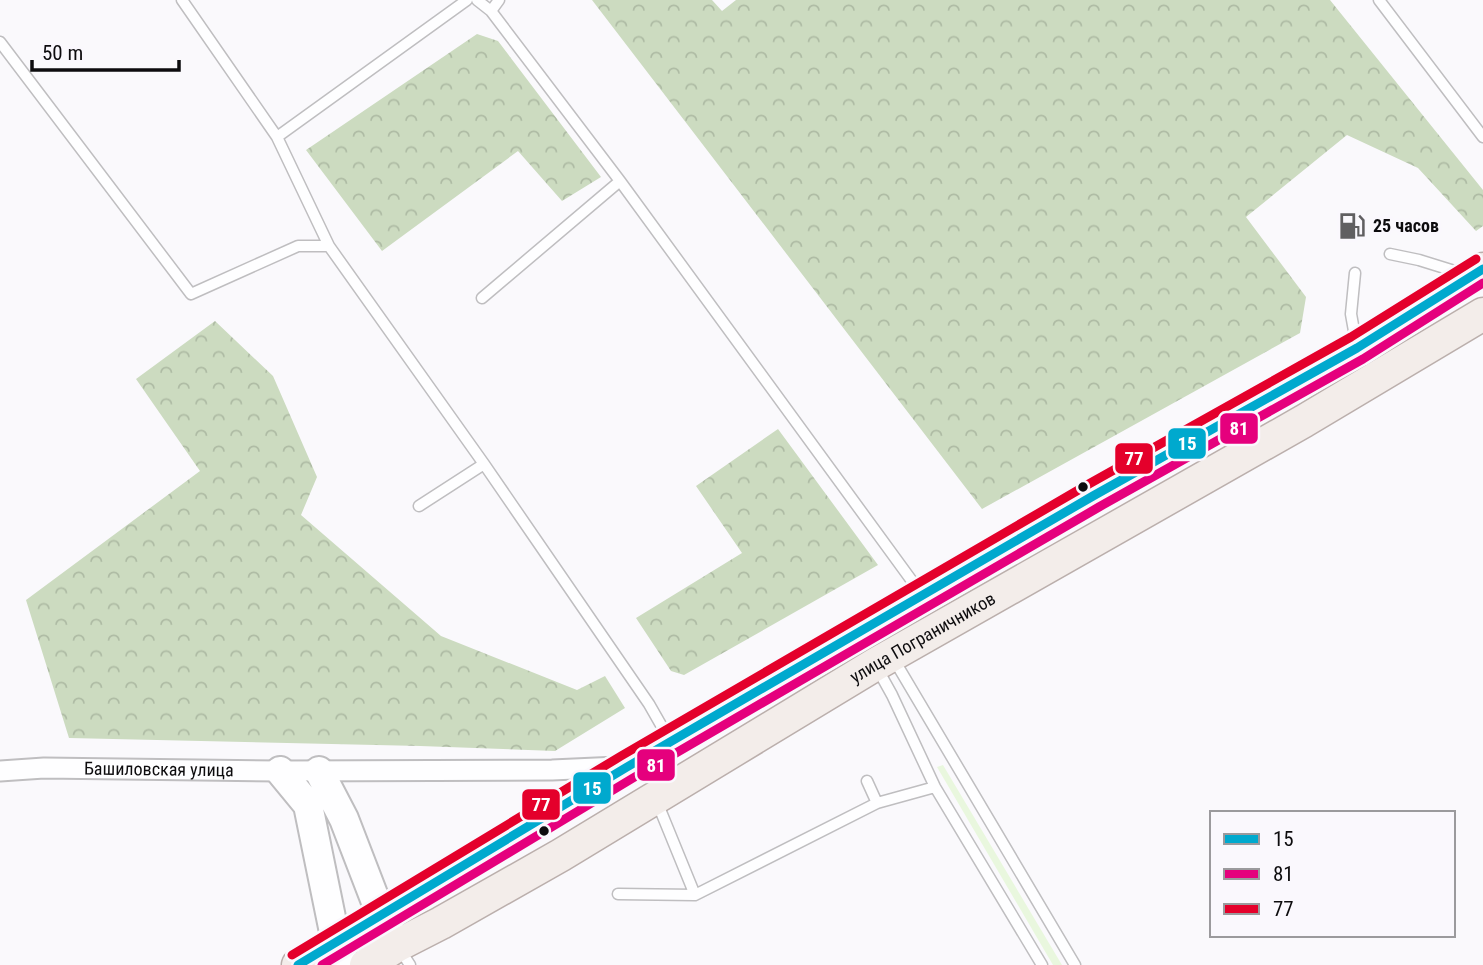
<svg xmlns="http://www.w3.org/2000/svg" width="1483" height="965" font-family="'Roboto Condensed',sans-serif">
	<defs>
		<pattern id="forest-crowns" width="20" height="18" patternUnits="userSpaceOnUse" patternTransform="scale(1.75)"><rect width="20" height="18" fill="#ccdbc0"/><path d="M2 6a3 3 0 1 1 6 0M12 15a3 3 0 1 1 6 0" fill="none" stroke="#aebba4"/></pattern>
	</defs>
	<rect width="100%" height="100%" fill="#faf9fc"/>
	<!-- grass -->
	<path fill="#e9f7de" d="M 943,765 L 1062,965 L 1053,965 L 937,767 Z"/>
	<!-- forest -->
	<path fill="url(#forest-crowns)" d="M 592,0 L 712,0 L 722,11 L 736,0 L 1330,0 L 1483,190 L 1483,226 L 1476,231 L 1418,168 L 1347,135 L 1246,217 L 1306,297 L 1300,333 L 982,509 Z
		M 477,34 L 498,41 L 601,177 L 562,201 L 518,151 L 382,251 L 306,150 Z
		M 215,321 L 273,376 L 317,477 L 301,515 L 441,636 L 577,690 L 605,676 L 625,708 L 555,751 L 420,746 L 69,738 L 26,600 L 200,471 L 136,379 Z
		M 778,429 L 878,565 L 684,675 L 671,671 L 636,618 L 742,553 L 696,486 Z"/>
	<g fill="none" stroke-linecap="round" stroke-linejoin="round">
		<defs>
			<path id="service" d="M 182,0 L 277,137
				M 467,0 L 277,137 L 329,246 L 484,464 L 649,704 L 669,739
				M 477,0 L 491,11 L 620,181 L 920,592
				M 1379,0 L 1483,137
				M 491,11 L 499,0
				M 0,42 L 191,294 L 298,246 L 329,246
				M 1390,254 L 1419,260 L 1464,274
				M 1355,273 L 1351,314 L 1356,342
				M 482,298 L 620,181
				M 419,506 L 484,464
				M 893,658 L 1075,965
				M 877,668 L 892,695 L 935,787 L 1042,965
				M 867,781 L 877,803
				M 657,802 L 695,895
				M 618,894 L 695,895 L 877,803 L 935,787
				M 399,948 L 410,965"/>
			<g id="minor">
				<path id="s1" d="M 0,771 L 44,768 L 280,771 L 552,770 L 618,767"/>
			</g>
			<path id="secondary" d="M 280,771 L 308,805 L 336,942 L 346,965
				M 319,771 L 344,819 L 381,915 L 398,945"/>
			<g id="primary">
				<path d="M 298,965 L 627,767 L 1093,496 L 1357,348 L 1483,269"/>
				<path id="s2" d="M 366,965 L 398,945 L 441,923 L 561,855 L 876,664 L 1304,421 L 1483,314"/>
			</g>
		</defs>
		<!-- service casing -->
		<use href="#service" stroke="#bfbec0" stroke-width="13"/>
		<!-- minor casing -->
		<use href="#minor" stroke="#bfbec0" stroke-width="23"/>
		<!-- secondary casing -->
		<use href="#secondary" stroke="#bfbec0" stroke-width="32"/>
		<!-- primary casing -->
		<use href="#primary" stroke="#bbafac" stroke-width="35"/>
		<!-- service -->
		<use href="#service" stroke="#fefeff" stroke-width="10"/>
		<!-- minor -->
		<use href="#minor" stroke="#fefeff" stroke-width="19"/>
		<!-- secondary -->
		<use href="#secondary" stroke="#fefeff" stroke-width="28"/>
		<!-- primary -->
		<use href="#primary" stroke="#f3edea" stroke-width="32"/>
		<defs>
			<path id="bus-1" d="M 298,965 L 627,767 L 1093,496 L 1357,348 L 1483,269"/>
			<path id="bus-2" d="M 322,965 L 633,778 L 1099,507 L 1363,359 L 1483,283"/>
			<path id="bus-3" d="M 292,955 L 621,756 L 1087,485 L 1351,337 L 1476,259"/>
		</defs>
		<!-- bus-1 casing -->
		<use href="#bus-1" stroke="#faf8fd" stroke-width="14"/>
		<!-- bus-2 casing -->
		<use href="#bus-2" stroke="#faf8fd" stroke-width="14"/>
		<!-- bus-3 casing -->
		<use href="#bus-3" stroke="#faf8fd" stroke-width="14"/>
		<!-- bus-1 -->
		<use href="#bus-1" stroke="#00a9ce" stroke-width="9"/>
		<!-- bus-2 -->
		<use href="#bus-2" stroke="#e5007d" stroke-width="9"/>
		<!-- bus-3 -->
		<use href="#bus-3" stroke="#e4002b" stroke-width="9"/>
	</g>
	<!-- icons -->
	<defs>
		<symbol id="fuel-bare" viewBox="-9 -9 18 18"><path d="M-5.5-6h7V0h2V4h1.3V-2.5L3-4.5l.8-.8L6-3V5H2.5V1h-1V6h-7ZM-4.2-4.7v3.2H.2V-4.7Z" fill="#605f61" stroke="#faf8fd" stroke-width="2.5" paint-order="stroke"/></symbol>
	</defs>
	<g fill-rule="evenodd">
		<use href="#fuel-bare" x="1333" y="207" width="38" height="38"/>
	</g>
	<!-- markers -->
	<g fill="#0d0c0e" stroke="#faf8fd" stroke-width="2.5">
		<circle cx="1083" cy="487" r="6"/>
		<circle cx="544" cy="831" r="6"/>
	</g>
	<g text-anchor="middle" stroke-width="7" stroke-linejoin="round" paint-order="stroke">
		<!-- poi labels -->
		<g font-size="18" font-weight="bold" fill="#0d0c0e" stroke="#faf8fd" text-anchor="start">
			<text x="1373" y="232">25 часов</text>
		</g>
		<!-- street labels -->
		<g font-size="18" fill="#0d0c0e" stroke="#faf8fd">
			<text dy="6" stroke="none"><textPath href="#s2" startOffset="646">улица Пограничников</textPath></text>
			<text dy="6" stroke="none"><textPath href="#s1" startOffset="159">Башиловская улица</textPath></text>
		</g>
	</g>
	<g stroke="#faf8fd" stroke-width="2.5">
		<rect x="1219" y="412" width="40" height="33" rx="7" fill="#e5007d"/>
		<rect x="1167" y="427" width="40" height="33" rx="7" fill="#00a9ce"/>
		<rect x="1114" y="442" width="40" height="33" rx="7" fill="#e4002b"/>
		<rect x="636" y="748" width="40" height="34" rx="7" fill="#e5007d"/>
		<rect x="572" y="771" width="40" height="34" rx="7" fill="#00a9ce"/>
		<rect x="521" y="788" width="40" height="33" rx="7" fill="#e4002b"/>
	</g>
	<g font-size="19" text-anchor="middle" font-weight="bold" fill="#fff">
		<text x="1239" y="435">81</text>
		<text x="1187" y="450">15</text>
		<text x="1134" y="465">77</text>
		<text x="656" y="772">81</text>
		<text x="592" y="795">15</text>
		<text x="541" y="811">77</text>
	</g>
	<!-- legend -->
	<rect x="1210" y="811" width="245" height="126" fill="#faf8fd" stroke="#9b9a9d" stroke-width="2"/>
	<rect x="1224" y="834" width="35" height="10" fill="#00a9ce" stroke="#9b9a9d" stroke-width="2"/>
	<text x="1273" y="846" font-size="21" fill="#0d0c0e">15</text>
	<rect x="1224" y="869" width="35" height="10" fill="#e5007d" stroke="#9b9a9d" stroke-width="2"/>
	<text x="1273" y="881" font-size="21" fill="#0d0c0e">81</text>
	<rect x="1224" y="904" width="35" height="10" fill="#e4002b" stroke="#9b9a9d" stroke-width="2"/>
	<text x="1273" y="916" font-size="21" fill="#0d0c0e">77</text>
	<!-- scale -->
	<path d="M32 60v10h147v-10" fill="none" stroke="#0d0c0e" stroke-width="3.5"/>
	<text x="42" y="60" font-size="21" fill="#0d0c0e" stroke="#faf8fd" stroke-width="5" paint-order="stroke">50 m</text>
</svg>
